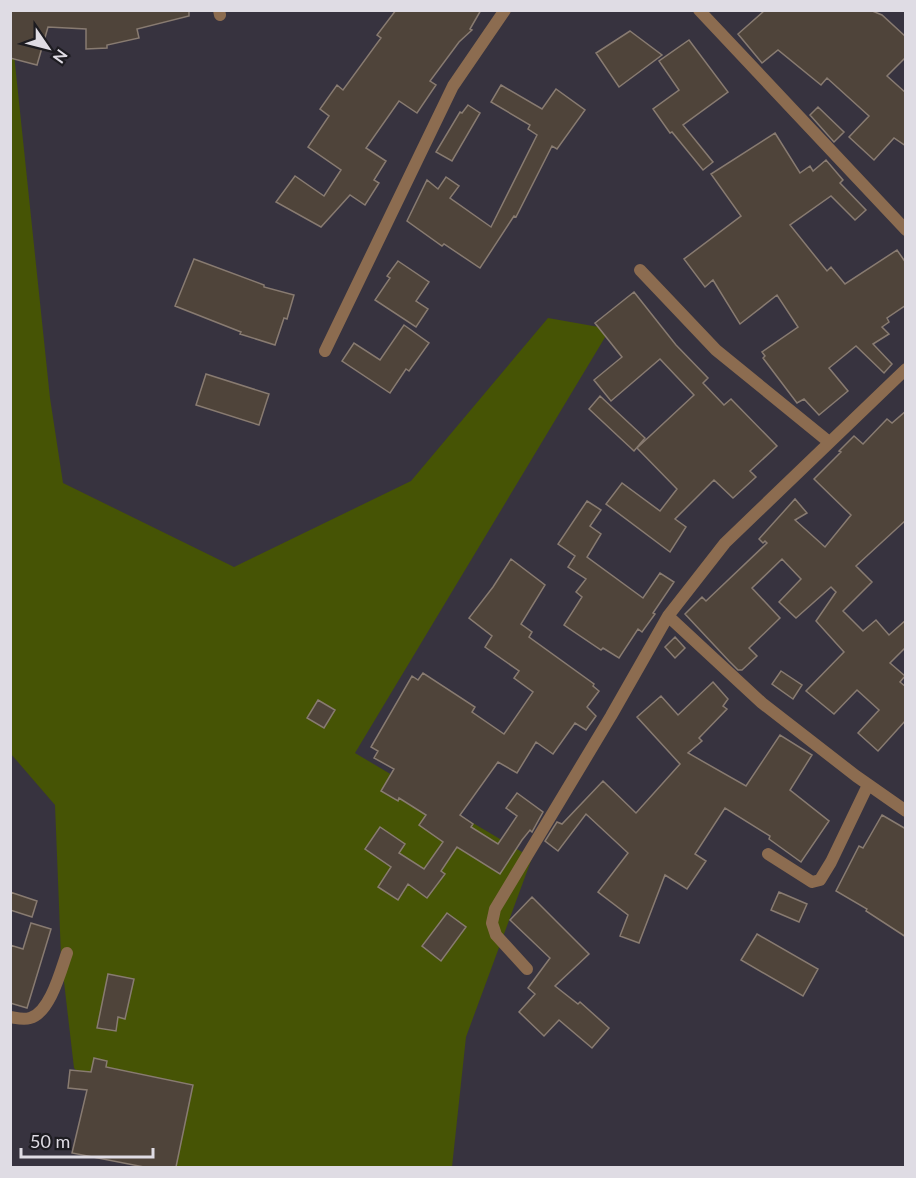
<svg xmlns="http://www.w3.org/2000/svg" width="916" height="1178" font-family="Lato,sans-serif">
	<rect width="100%" height="100%" fill="#37333f"/>
	<!-- green -->
	<path fill="#465405" d="M 10,16 L 50,398 L 63,483 L 234,567 L 411,481 L 548,318 L 610,329 L 355,753 L 532,858 L 466,1037 L 452,1167 L 166,1167 L 167,1166 L 74,1068 L 61,956 L 55,805 L 11,754 Z"/>
	<!-- building -->
	<path fill="#4f443a" stroke="#887b71" stroke-width="1.5" d="M 10,10 L 189,10 L 189,16 L 137,29 L 139,38 L 107,45 L 107,48 L 86,49 L 86,29 L 48,27 L 37,65 L 10,58 Z
		M 396,10 L 481,10 L 470,29 L 472,30 L 459,42 L 430,81 L 436,85 L 417,113 L 399,101 L 366,148 L 386,161 L 374,180 L 379,183 L 365,205 L 350,195 L 321,227 L 276,202 L 295,176 L 324,196 L 341,170 L 308,147 L 329,116 L 320,109 L 337,85 L 343,90 L 381,38 L 377,35 Z
		M 765,10 L 870,10 L 882,15 L 906,37 L 906,57 L 887,76 L 906,93 L 906,146 L 894,138 L 874,160 L 849,137 L 869,116 L 827,78 L 821,85 L 778,50 L 762,63 L 738,34 Z
		M 630,31 L 662,55 L 619,87 L 596,53 Z
		M 689,40 L 728,92 L 683,125 L 713,162 L 703,170 L 672,132 L 670,133 L 653,109 L 679,90 L 659,61 Z
		M 501,85 L 542,109 L 556,89 L 585,110 L 557,149 L 552,146 L 516,217 L 514,216 L 480,268 L 444,244 L 442,246 L 407,221 L 427,180 L 438,189 L 446,177 L 459,186 L 450,198 L 491,227 L 537,135 L 528,129 L 530,125 L 491,102 Z
		M 468,105 L 480,113 L 452,161 L 436,152 L 460,112 L 462,113 Z
		M 818,107 L 844,132 L 834,142 L 810,115 Z
		M 775,133 L 800,173 L 810,166 L 813,171 L 826,160 L 843,180 L 840,183 L 866,210 L 855,220 L 831,196 L 790,225 L 827,271 L 831,267 L 845,284 L 897,250 L 906,263 L 906,305 L 887,318 L 889,322 L 882,327 L 889,334 L 873,344 L 892,364 L 884,373 L 856,346 L 829,368 L 848,391 L 819,415 L 804,399 L 797,403 L 763,358 L 765,356 L 762,352 L 798,327 L 777,295 L 740,324 L 713,280 L 705,287 L 684,259 L 741,216 L 711,174 Z
		M 194,259 L 264,285 L 264,287 L 294,295 L 287,319 L 284,318 L 275,345 L 240,334 L 241,332 L 175,306 Z
		M 398,261 L 429,282 L 416,301 L 428,309 L 416,327 L 375,300 L 390,278 L 387,276 Z
		M 634,292 L 676,345 L 708,378 L 703,383 L 724,405 L 731,399 L 777,446 L 750,471 L 756,477 L 733,498 L 714,480 L 675,519 L 686,527 L 670,552 L 606,504 L 622,483 L 660,511 L 677,489 L 637,448 L 694,395 L 660,359 L 611,401 L 594,380 L 622,357 L 595,323 Z
		M 404,325 L 429,343 L 409,371 L 406,369 L 390,393 L 342,361 L 354,343 L 380,360 Z
		M 206,374 L 269,394 L 259,425 L 196,405 Z
		M 600,396 L 645,438 L 634,451 L 589,409 Z
		M 906,411 L 906,520 L 856,566 L 872,582 L 843,611 L 863,631 L 876,620 L 889,635 L 906,620 L 906,647 L 890,663 L 905,676 L 900,682 L 906,687 L 906,720 L 878,751 L 858,733 L 879,710 L 857,690 L 834,714 L 806,691 L 844,652 L 816,621 L 836,592 L 831,587 L 796,618 L 779,602 L 801,579 L 782,559 L 752,588 L 780,618 L 749,648 L 757,656 L 742,670 L 738,670 L 729,661 L 685,614 L 702,597 L 706,601 L 767,543 L 765,541 L 763,543 L 759,539 L 795,499 L 807,513 L 795,520 L 825,547 L 851,515 L 814,479 L 841,452 L 839,451 L 854,436 L 863,444 L 887,419 L 892,423 Z
		M 587,501 L 601,510 L 590,526 L 601,534 L 587,557 L 643,598 L 660,573 L 674,582 L 653,613 L 655,614 L 642,632 L 638,629 L 619,658 L 603,648 L 601,650 L 564,625 L 582,597 L 576,592 L 586,579 L 568,567 L 575,556 L 558,544 Z
		M 511,559 L 545,585 L 521,624 L 532,632 L 529,637 L 594,684 L 593,686 L 599,691 L 587,707 L 596,716 L 586,730 L 575,723 L 553,754 L 536,742 L 517,773 L 498,762 L 460,815 L 473,824 L 471,827 L 498,844 L 517,816 L 506,808 L 517,793 L 543,812 L 532,832 L 530,830 L 522,840 L 500,874 L 457,847 L 441,871 L 445,874 L 427,898 L 408,884 L 398,900 L 378,887 L 391,867 L 365,849 L 380,827 L 405,844 L 399,853 L 424,869 L 443,842 L 419,825 L 426,815 L 399,798 L 398,801 L 381,791 L 394,769 L 374,758 L 378,751 L 371,747 L 412,676 L 418,680 L 423,673 L 475,707 L 472,712 L 504,734 L 533,692 L 514,678 L 519,671 L 485,647 L 492,636 L 469,618 L 493,587 Z
		M 675,637 L 685,648 L 675,658 L 665,647 Z
		M 781,671 L 802,685 L 793,699 L 772,684 Z
		M 713,682 L 728,699 L 723,706 L 727,709 L 699,738 L 702,741 L 688,753 L 746,786 L 780,735 L 812,755 L 790,790 L 829,821 L 801,862 L 769,839 L 770,836 L 725,808 L 695,854 L 706,861 L 687,889 L 665,875 L 639,943 L 620,936 L 628,915 L 598,892 L 628,853 L 586,814 L 558,851 L 545,841 L 557,822 L 562,824 L 603,781 L 636,813 L 680,764 L 637,717 L 661,696 L 678,715 Z
		M 318,700 L 335,710 L 324,728 L 307,718 Z
		M 882,815 L 906,829 L 906,937 L 866,911 L 867,909 L 836,891 L 859,846 L 863,848 Z
		M 10,892 L 37,901 L 32,917 L 10,910 Z
		M 779,892 L 807,904 L 799,922 L 771,910 Z
		M 532,897 L 589,954 L 555,986 L 578,1004 L 580,1002 L 609,1028 L 592,1048 L 559,1020 L 544,1036 L 519,1012 L 535,994 L 528,988 L 550,958 L 510,920 Z
		M 447,913 L 466,927 L 441,961 L 422,946 Z
		M 31,923 L 51,929 L 27,1008 L 10,1003 L 10,945 L 23,949 Z
		M 757,934 L 818,969 L 803,996 L 741,960 Z
		M 108,974 L 134,979 L 125,1019 L 118,1017 L 116,1031 L 97,1028 Z
		M 94,1058 L 107,1061 L 106,1067 L 193,1085 L 176,1167 L 144,1167 L 72,1153 L 87,1090 L 68,1088 L 70,1070 L 91,1072 Z"/>
	<g fill="none" stroke-linecap="round" stroke-linejoin="round">
		<!-- minor -->
		<path stroke="#8c6c50" stroke-width="12" d="M 219,10 L 220,15
			M 699,10 L 906,230
			M 640,270 L 716,350 L 829,442
			M 325,351 L 453,86 L 505,10
			M 668,616 L 762,703 L 856,776 L 906,811
			M 768,854 L 812,882 L 820,880 L 831,862 L 868,785
			M 527,969 L 496,935 L 492,923 L 495,909 L 611,716 L 668,616 L 725,543 L 906,369
			M 10,1017 C 17,1018 23,1020 30,1018 C 50,1013 61,970 67,953"/>
	</g>
	<!-- border -->
	<rect width="916" height="1178" fill="none" stroke="#dfdce4" stroke-width="24"/>
	<!-- north arrow -->
	<g transform="translate(48 48) rotate(125)" stroke="#1d1c21" stroke-width="4.5" paint-order="stroke">
	<path d="M0-4.5L10 22L0 15L-10 22Z" fill="#dfdce4"/>
	<text y="-9" font-size="16" font-weight="bold" text-anchor="middle" fill="#dfdce4">N</text>
	</g>
	<!-- scale -->
	<path d="M21 1148v9h132v-9" fill="none" stroke="#dfdce4" stroke-width="3"/>
	<text x="30" y="1148" font-size="18" fill="#dfdce4" stroke="#1d1c21" stroke-width="4.5" paint-order="stroke">50 m</text>
</svg>
